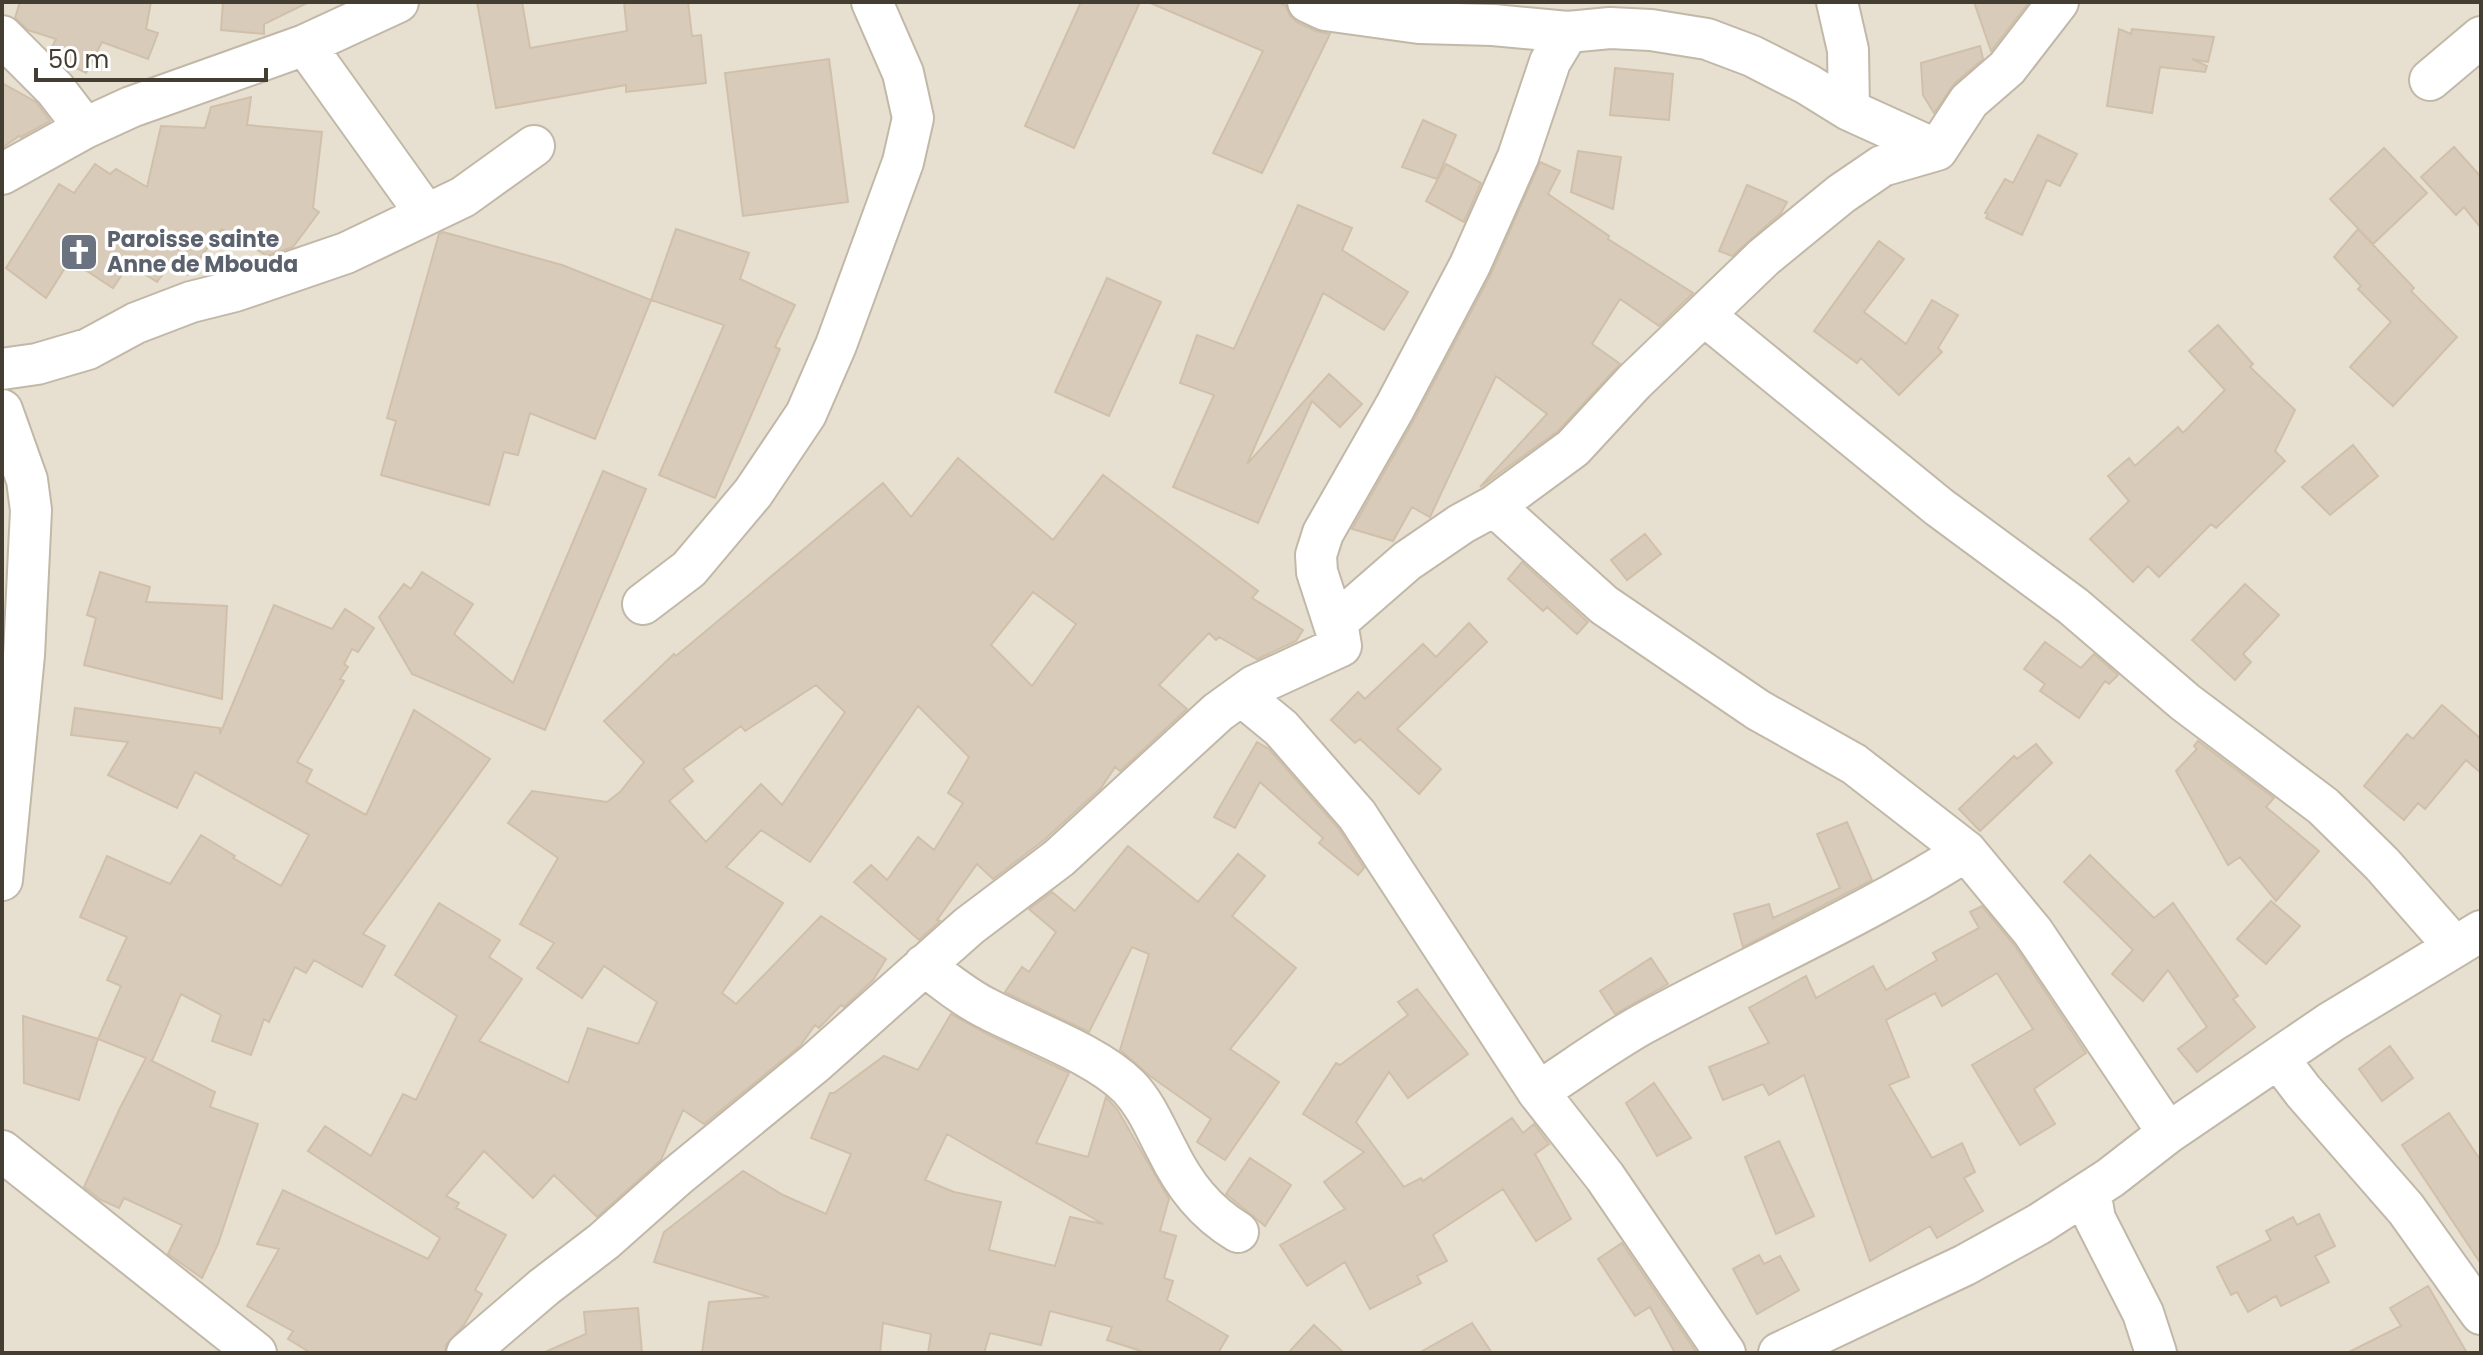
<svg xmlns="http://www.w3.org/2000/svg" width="2483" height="1355" font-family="Poppins,sans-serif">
	<rect width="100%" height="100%" fill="#f2ede2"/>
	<!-- residential -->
	<path fill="#e7dfd0" d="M 2,2 L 2481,2 L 2481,1353 L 2,1353 Z"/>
	<!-- building -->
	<path fill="#d8cbba" stroke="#d0c0aa" stroke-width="2" fill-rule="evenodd" d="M 20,2 L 151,2 L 146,29 L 158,33 L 148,59 L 102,42 L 86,73 L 58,59 L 50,51 L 56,39 L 28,30 L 15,18 Z
		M 223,2 L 309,2 L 264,24 L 264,34 L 221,30 Z
		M 477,2 L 522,2 L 530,48 L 627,31 L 624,2 L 688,2 L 692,36 L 701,35 L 706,83 L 626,92 L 626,85 L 496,108 Z
		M 1081,2 L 1140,2 L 1074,148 L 1025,126 Z
		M 1148,2 L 1278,2 L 1286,6 L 1290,16 L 1298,23 L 1316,31 L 1330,34 L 1262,173 L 1213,153 L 1263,51 Z
		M 1974,2 L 2029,2 L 1991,51 Z
		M 2119,29 L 2131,34 L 2132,29 L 2214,37 L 2208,62 L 2192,59 L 2207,66 L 2205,72 L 2160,67 L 2152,113 L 2107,106 Z
		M 1980,46 L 1983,59 L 1954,84 L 1934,113 L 1923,95 L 1921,63 Z
		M 829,59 L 848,202 L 743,216 L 725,73 Z
		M 1615,68 L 1673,74 L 1669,120 L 1610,115 Z
		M 2,83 L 36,102 L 50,121 L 21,137 L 19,136 L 2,148 Z
		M 251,97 L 247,125 L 322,132 L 313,208 L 319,212 L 293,247 L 267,256 L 222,229 L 187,275 L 171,263 L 157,282 L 129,264 L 113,288 L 70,260 L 46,298 L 6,268 L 59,184 L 74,193 L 95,164 L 110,174 L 116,169 L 147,187 L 161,126 L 205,128 L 211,107 Z
		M 1423,120 L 1456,135 L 1437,179 L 1402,167 Z
		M 2038,135 L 2077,154 L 2060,186 L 2047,180 L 2022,235 L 1986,218 L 1988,214 L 1985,213 L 2005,179 L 2013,183 Z
		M 2454,147 L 2481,177 L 2481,228 L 2464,207 L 2456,215 L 2421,177 Z
		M 2384,148 L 2427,193 L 2373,244 L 2330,199 Z
		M 1578,151 L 1621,157 L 1613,209 L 1571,192 Z
		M 1540,162 L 1560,171 L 1548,194 L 1609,236 L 1608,239 L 1693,293 L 1659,326 L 1620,299 L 1592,344 L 1620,364 L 1558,431 L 1480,487 L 1547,414 L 1496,376 L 1430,517 L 1412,507 L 1393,541 L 1352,529 L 1415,418 L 1490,276 Z
		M 1446,164 L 1481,183 L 1464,222 L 1426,201 Z
		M 1747,185 L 1787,202 L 1781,213 L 1732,256 L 1719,251 Z
		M 1298,205 L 1352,228 L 1342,250 L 1408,292 L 1384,330 L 1323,293 L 1247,464 L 1329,374 L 1362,404 L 1340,427 L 1312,401 L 1258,523 L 1173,487 L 1214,395 L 1180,383 L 1197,335 L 1234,349 Z
		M 676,229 L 749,253 L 740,279 L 795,305 L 775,347 L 780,349 L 715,498 L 659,475 L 724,325 L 651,300 Z
		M 2358,229 L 2414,288 L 2411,291 L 2457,337 L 2393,406 L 2350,367 L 2391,322 L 2358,289 L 2361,286 L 2334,257 Z
		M 443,232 L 562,265 L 651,300 L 595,439 L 530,413 L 518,455 L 504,452 L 489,505 L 381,475 L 396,421 L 387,418 L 439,234 Z
		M 1879,241 L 1904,259 L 1864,312 L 1906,344 L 1932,300 L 1958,315 L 1938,348 L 1942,352 L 1899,395 L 1861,358 L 1857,363 L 1814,331 Z
		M 1107,278 L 1161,302 L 1109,416 L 1055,392 Z
		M 2218,325 L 2253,364 L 2250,367 L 2295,410 L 2275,451 L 2285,461 L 2216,528 L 2211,524 L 2159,577 L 2148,566 L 2133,582 L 2090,539 L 2129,501 L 2108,476 L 2129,458 L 2135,466 L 2178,427 L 2183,433 L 2225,390 L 2189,351 Z
		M 2353,445 L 2378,476 L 2330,515 L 2302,487 Z
		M 958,458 L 1053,540 L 1103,475 L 1258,591 L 1252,598 L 1303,630 L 1296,641 L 1257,659 L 1219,637 L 1216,640 L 1209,633 L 1159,685 L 1187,709 L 1120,771 L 1115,767 L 1101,788 L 1044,840 L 993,879 L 977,864 L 937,920 L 940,921 L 919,940 L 854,882 L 871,865 L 887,880 L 918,837 L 934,850 L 963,803 L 948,793 L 969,757 L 918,706 L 810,862 L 761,830 L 726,867 L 783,903 L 722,993 L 736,1004 L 821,916 L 886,959 L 873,980 L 844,1007 L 841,1005 L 819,1028 L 815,1025 L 800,1046 L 704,1124 L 683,1110 L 661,1160 L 597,1217 L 554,1175 L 533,1198 L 484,1151 L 446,1196 L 459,1203 L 456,1208 L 506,1235 L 475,1290 L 482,1294 L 464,1325 L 446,1345 L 445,1353 L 311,1353 L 288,1339 L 293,1331 L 247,1306 L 279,1249 L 257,1244 L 283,1190 L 428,1259 L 440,1238 L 308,1151 L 325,1126 L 371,1156 L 403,1094 L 416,1100 L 457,1016 L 395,975 L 439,903 L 500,940 L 489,957 L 522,979 L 479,1041 L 568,1083 L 588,1028 L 638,1044 L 657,1002 L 604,966 L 582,998 L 537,968 L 554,943 L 520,924 L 558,858 L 508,823 L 532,791 L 607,802 L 620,792 L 644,762 L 604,721 L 674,654 L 676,656 L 883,483 L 911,517 ZM 1033,592 L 1076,624 L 1032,686 L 991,645 ZM 816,685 L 845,712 L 782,805 L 761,784 L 706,842 L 669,801 L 693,781 L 683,769 L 741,726 L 745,731 Z
		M 603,471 L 646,489 L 545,730 L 412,674 L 379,617 L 404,584 L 411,589 L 422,572 L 473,604 L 454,634 L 513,683 Z
		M 1645,534 L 1661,554 L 1627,580 L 1611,560 Z
		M 1522,562 L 1588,622 L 1577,634 L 1547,607 L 1543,611 L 1508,579 Z
		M 100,572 L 150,587 L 146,602 L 227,606 L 222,699 L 84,665 L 96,618 L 87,615 Z
		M 2245,584 L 2279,615 L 2243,654 L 2251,662 L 2235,680 L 2192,640 Z
		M 274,605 L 332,629 L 345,609 L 374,628 L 358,652 L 352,649 L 344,664 L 348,667 L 340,679 L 344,681 L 297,762 L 312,770 L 306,782 L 366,815 L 414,710 L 490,759 L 363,934 L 385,946 L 362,987 L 314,960 L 306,973 L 295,967 L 269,1022 L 264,1019 L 251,1055 L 212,1041 L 221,1015 L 181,994 L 152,1061 L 150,1060 L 215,1092 L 210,1107 L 258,1124 L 218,1244 L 202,1278 L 168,1254 L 182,1225 L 124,1198 L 119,1208 L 101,1200 L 84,1187 L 120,1108 L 146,1058 L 98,1039 L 121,986 L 107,980 L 127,937 L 80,917 L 107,856 L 170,884 L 201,835 L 235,856 L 233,858 L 281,886 L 309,835 L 195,772 L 177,808 L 108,775 L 128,742 L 71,735 L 75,708 L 220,728 L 220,734 Z
		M 1469,623 L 1487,642 L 1397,729 L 1441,769 L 1419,794 L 1360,739 L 1355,743 L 1331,720 L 1358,692 L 1365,699 L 1423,644 L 1436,657 Z
		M 2045,642 L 2081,668 L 2094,654 L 2118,675 L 2109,684 L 2105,681 L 2079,718 L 2040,691 L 2045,684 L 2024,669 Z
		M 2442,705 L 2481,739 L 2481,773 L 2466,760 L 2425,809 L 2418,803 L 2404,820 L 2364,786 L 2407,734 L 2413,739 Z
		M 2198,741 L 2274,798 L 2266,807 L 2319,851 L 2276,901 L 2240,857 L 2228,865 L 2176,771 L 2197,749 L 2194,746 Z
		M 1257,742 L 1269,749 L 1339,829 L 1364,868 L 1358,875 L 1319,843 L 1323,838 L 1260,782 L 1235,828 L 1214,817 Z
		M 2036,744 L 2052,763 L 1980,831 L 1959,809 L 2014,756 L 2017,759 Z
		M 1847,822 L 1872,880 L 1743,947 L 1734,914 L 1769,904 L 1773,918 L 1840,888 L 1817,834 Z
		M 1128,846 L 1198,902 L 1238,854 L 1265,876 L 1232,916 L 1296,968 L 1230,1049 L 1279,1082 L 1225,1160 L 1197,1142 L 1211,1119 L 1150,1076 L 1120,1050 L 1149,954 L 1132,947 L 1089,1032 L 1005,992 L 1022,967 L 1029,972 L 1056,932 L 1029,909 L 1052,892 L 1075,911 Z
		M 2090,855 L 2154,918 L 2173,903 L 2238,996 L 2233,999 L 2255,1027 L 2197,1072 L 2178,1049 L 2207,1027 L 2168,970 L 2143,1001 L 2112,974 L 2133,950 L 2064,882 Z
		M 2271,901 L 2300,926 L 2266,964 L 2237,939 Z
		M 1982,906 L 2015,946 L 2086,1053 L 2034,1089 L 2055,1124 L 2020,1145 L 1972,1065 L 2033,1029 L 1997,973 L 1942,1006 L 1935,993 L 1886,1020 L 1909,1077 L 1889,1085 L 1932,1158 L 1962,1143 L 1975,1172 L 1964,1178 L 1983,1211 L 1937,1238 L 1930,1226 L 1870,1261 L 1804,1075 L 1769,1095 L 1763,1084 L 1723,1100 L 1709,1067 L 1769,1043 L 1749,1008 L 1806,976 L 1816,998 L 1873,966 L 1886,990 L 1937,960 L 1933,953 L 1979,928 L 1970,912 Z
		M 1651,958 L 1668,984 L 1615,1014 L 1600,991 Z
		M 1417,989 L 1468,1054 L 1408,1098 L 1389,1072 L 1356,1122 L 1404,1187 L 1421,1178 L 1423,1181 L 1512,1118 L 1523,1133 L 1534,1124 L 1549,1144 L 1535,1154 L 1571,1219 L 1536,1241 L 1503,1189 L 1433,1235 L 1447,1261 L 1417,1276 L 1421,1283 L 1370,1309 L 1345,1262 L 1307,1286 L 1280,1245 L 1345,1209 L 1324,1182 L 1364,1152 L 1303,1114 L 1336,1063 L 1340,1065 L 1408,1015 L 1398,1002 Z
		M 951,1014 L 991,1036 L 1069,1073 L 1036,1143 L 1088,1157 L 1106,1097 L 1117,1109 L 1169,1199 L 1160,1231 L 1176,1236 L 1164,1278 L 1173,1281 L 1167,1300 L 1228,1336 L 1218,1353 L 1147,1353 L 1107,1340 L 1112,1327 L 1050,1311 L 1041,1345 L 990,1333 L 984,1353 L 928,1353 L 931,1334 L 883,1323 L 880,1353 L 702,1353 L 709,1302 L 769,1297 L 654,1262 L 664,1232 L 743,1171 L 783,1195 L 826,1214 L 851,1154 L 811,1138 L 830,1093 L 834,1093 L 884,1056 L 918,1070 ZM 947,1134 L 1103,1224 L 1070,1217 L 1055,1266 L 989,1250 L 1001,1202 L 954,1192 L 925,1180 Z
		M 23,1016 L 98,1039 L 79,1100 L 24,1083 Z
		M 2390,1046 L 2413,1078 L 2382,1101 L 2359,1069 Z
		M 1654,1083 L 1691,1138 L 1657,1156 L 1626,1103 Z
		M 2449,1113 L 2481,1161 L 2481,1264 L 2402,1145 Z
		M 1779,1141 L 1814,1216 L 1776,1234 L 1745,1157 Z
		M 1250,1158 L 1291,1185 L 1265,1226 L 1226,1194 Z
		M 2319,1214 L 2335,1246 L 2315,1256 L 2329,1282 L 2281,1306 L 2276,1296 L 2248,1312 L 2237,1292 L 2231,1295 L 2217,1267 L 2271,1240 L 2266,1231 L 2293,1217 L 2297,1225 Z
		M 1622,1243 L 1697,1353 L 1675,1353 L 1650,1307 L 1635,1316 L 1598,1259 Z
		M 1759,1255 L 1764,1264 L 1780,1256 L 1799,1290 L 1757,1314 L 1733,1269 Z
		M 2428,1286 L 2467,1353 L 2347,1353 L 2401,1326 L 2390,1308 Z
		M 638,1308 L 642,1353 L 543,1353 L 586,1334 L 584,1312 Z
		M 1472,1323 L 1492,1353 L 1419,1353 Z
		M 1314,1325 L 1344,1353 L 1288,1353 Z"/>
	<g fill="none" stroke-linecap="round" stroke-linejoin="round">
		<defs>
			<path id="minor" d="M 1308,2 L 1325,10 L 1419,23 L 1493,25 L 1568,32 L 1610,28 L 1651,30 L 1707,39 L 1752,56 L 1807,84 L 1849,110 L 1937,150
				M 1837,2 L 1848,50 L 1849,110
				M 2,36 L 55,89 L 85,128
				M 305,45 L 426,214
				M 2430,80 L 2481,37
				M 2,174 L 85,128 L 131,107 L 305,45 L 398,2
				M 1704,315 L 1939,507 L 2073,606 L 2185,702 L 2323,806 L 2382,864 L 2454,946
				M 2,369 L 37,364 L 88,349 L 136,323 L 191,302 L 235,291 L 346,253 L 463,197 L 534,146
				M 2,410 L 27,480 L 31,510 L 24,655 L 2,880
				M 1494,506 L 1604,605 L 1758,710 L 1854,764 L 1966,851 L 2033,932 L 2168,1133
				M 643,604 L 689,569 L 753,493 L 806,414 L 836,345 L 903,162 L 913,118 L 903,73 L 872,2
				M 1341,646 L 1317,572 L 1316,555 L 1323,533 L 1395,407 L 1470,265 L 1518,157 L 1550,62 L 1568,32
				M 1242,696 L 1281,728 L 1357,815 L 1538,1092 L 1605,1177 L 1725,1353
				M 924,965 C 943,980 963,996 984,1007 C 1027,1030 1097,1054 1129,1087 C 1147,1106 1155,1128 1167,1150 C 1184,1185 1205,1212 1238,1232
				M 2278,1058 L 2303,1091 L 2406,1209 L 2481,1314
				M 1538,1092 C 1572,1070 1606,1045 1641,1025 C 1749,966 1863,917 1966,851
				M 2,1151 L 256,1353
				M 2090,1191 L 2095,1219 L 2143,1313 L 2156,1353
				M 467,1353 L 544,1287 L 604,1241 L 676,1177 L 815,1063 L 969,926 L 1059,858 L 1218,712 L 1254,686 L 1341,646 L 1337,622 L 1407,561 L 1461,524 L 1494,506 L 1573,448 L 1634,382 L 1764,257 L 1841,194 L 1882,166 L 1937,150 L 1969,101 L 2007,68 L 2058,2
				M 1779,1353 L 1965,1265 L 2039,1224 L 2110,1178 L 2168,1133 L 2331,1022 L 2481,931"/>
		</defs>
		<!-- minor casing -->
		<use href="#minor" stroke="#c1b8a7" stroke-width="44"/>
		<!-- minor -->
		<use href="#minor" stroke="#fff" stroke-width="40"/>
	</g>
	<!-- icons -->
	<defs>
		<symbol id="church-square" viewBox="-11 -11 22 22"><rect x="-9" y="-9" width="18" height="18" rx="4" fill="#6b7280" stroke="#fff"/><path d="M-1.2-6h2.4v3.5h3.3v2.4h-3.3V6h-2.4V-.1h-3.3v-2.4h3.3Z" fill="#fff"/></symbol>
	</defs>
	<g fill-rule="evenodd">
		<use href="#church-square" x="57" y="230" width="44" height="44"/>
	</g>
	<g text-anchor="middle" stroke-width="7" stroke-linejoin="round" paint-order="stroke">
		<!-- worship labels -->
		<g font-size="22" font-weight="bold" fill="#5b616d" stroke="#fff" text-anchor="start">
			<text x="107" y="247">Paroisse sainte<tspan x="107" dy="25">Anne de Mbouda</tspan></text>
		</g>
	</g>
	<!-- border -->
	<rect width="2483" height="1355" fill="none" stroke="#443d32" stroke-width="8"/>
	<!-- scale -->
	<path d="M36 68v12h230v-12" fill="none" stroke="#443d32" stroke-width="4"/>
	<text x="48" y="68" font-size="24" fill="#443d32" stroke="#ffffff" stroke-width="6" paint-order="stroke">50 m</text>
</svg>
